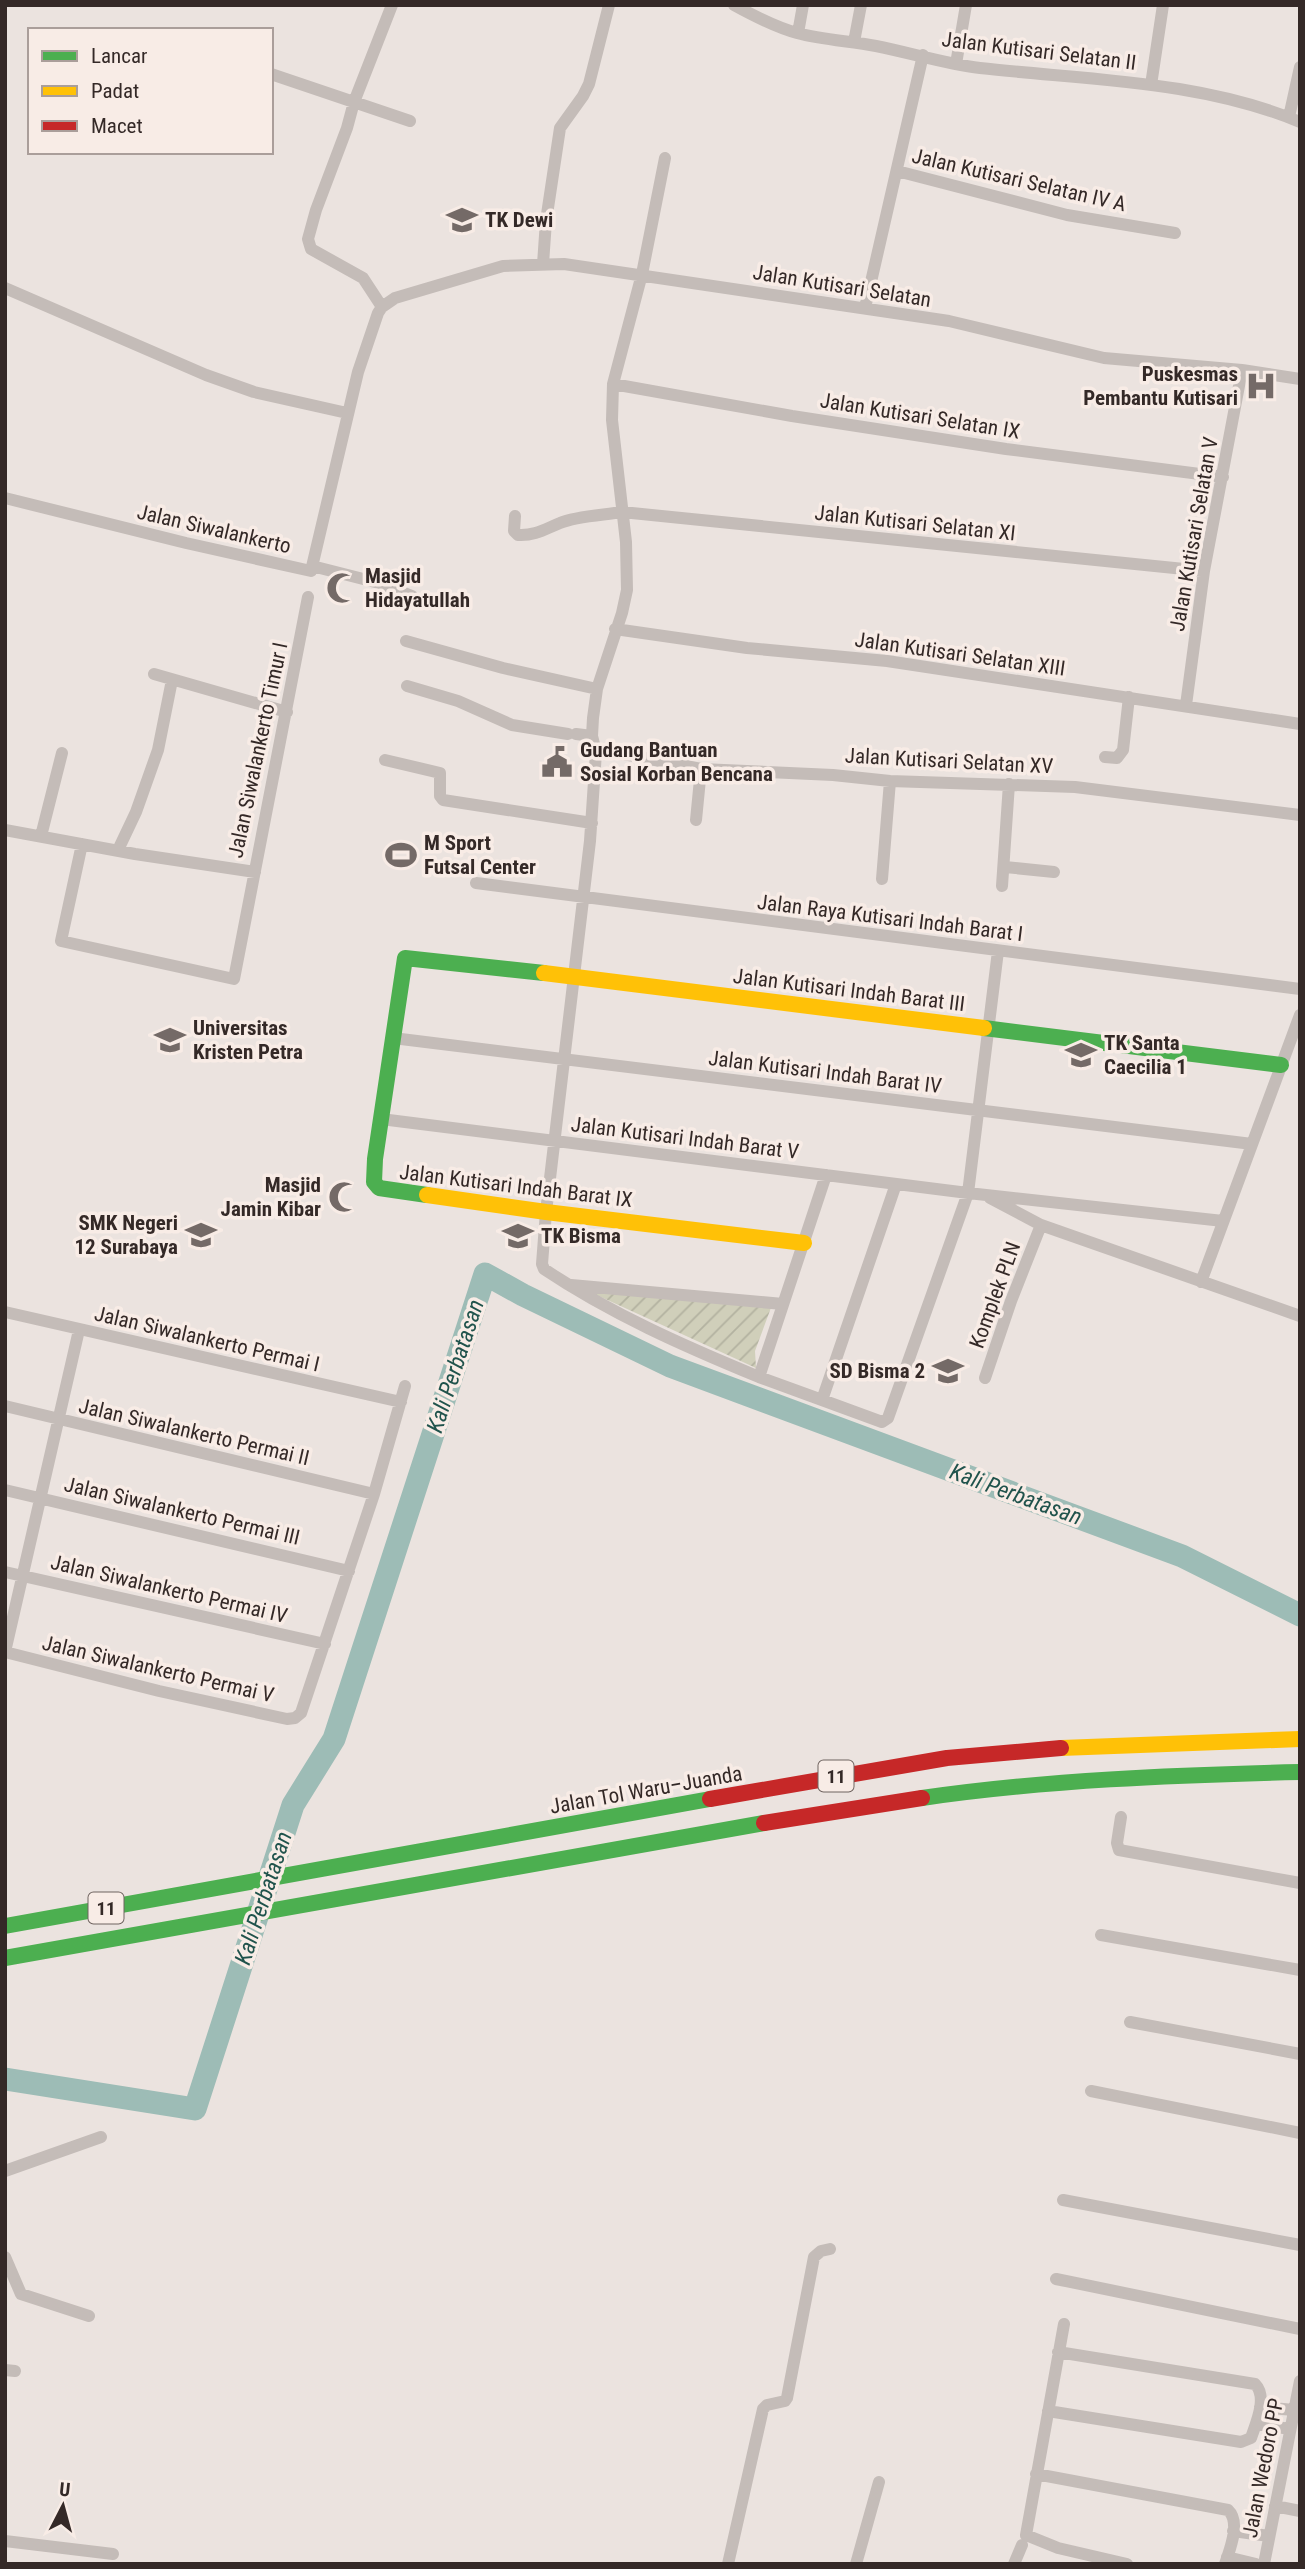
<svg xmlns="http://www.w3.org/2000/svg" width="1305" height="2569" font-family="'Roboto Condensed',sans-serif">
	<defs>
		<pattern id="garden-furrows" width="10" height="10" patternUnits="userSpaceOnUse" patternTransform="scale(1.75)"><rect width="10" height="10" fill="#d0cfba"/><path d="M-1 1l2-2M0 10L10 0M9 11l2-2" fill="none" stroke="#b3b2a0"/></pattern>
	</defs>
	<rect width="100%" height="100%" fill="#ebe3df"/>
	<!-- garden -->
	<path fill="url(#garden-furrows)" d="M 590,1292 L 772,1305 L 755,1351 L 756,1368 Z"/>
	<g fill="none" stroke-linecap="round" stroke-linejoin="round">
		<!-- river -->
		<path stroke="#9dbcb6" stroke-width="23" d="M 5,2079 L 195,2109 L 293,1805 L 334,1739 L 485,1274 L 523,1295 L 670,1366 L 1182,1556 L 1300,1615"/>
		<!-- street -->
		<path stroke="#c4bcb8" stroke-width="12" d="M 734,5 C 754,16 775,27 797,33 C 823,40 850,41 876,46 C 911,53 946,64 980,68 C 1086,80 1200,80 1300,122
			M 798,33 L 803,5
			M 854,42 L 861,5
			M 956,64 L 966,5
			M 271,74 L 410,121
			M 1151,85 L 1163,5
			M 1289,117 L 1300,67
			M 665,158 L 642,274 L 613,384 L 612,420 L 626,542 L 627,590 L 622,613 L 597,689 L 593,718 L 592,736 L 596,752 L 590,841 L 546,1212 L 542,1264 L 544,1269 C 611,1314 684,1346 759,1377
			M 897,171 L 1067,215 L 1175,233
			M 543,264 L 546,221 L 560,128 L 583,96 L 589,84 L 609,5
			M 5,288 L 206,375 L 254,392 L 347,413
			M 382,307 L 363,278 L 311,249 L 308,239 L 316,210 L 347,128 L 354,102 L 392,5
			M 865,308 L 923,55
			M 613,384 L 792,416 L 1006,449 L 1223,477
			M 5,498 L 186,543 L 311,571 L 358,372 L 378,313 L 382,307 L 395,298 L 503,266 L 564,264 L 949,321 L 1104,358 L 1242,370 L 1300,379
			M 515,516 L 514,531 L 518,535 C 535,536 545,529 560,523 C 576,516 605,515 622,512 L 1204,571
			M 312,566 L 379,583 L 412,596
			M 615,629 L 747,648 L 887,661 L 1300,724
			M 406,641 L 503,668 L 597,689
			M 154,674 L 287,712
			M 407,686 L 458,701 L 512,725 L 568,734
			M 1186,705 L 1204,571 L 1242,370
			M 576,734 L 592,736
			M 596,752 L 629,755 L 701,769 L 833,775 L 890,781 L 1075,787 L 1300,815
			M 1105,757 L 1117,758 L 1123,750 L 1129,697
			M 385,760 L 440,773 L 440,796 L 443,800 L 592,823
			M 696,820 L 701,769
			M 5,830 L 135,854 L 255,872
			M 41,836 L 62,753
			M 82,844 L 61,941 L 234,979 L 308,597
			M 118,850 L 136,812 L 158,750 L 172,680
			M 1005,867 L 1054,872
			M 882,879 L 890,781
			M 476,883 L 1300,989
			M 1002,886 L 1009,784
			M 393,1038 L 1252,1144
			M 381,1119 L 968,1193 L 1223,1221
			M 896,1184 L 822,1400 L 882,1422 L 888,1418 L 968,1193 L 998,951
			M 990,1198 L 1041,1225 L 1300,1316
			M 1201,1282 L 1300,1015
			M 571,1285 L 783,1304
			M 5,1312 L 401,1402
			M 79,1330 L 5,1652 L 159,1691 L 287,1719 L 295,1718 L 301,1713 L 374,1494 L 405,1386
			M 985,1378 L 1011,1301 L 1041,1225
			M 822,1400 L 759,1377 L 826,1175
			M 5,1406 L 374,1494
			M 5,1490 L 349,1571
			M 5,1572 L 325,1644
			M 1121,1817 L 1117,1843 L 1119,1850 L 1300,1883
			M 1101,1935 L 1300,1970
			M 1130,2022 L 1300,2054
			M 1091,2091 L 1300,2133
			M 5,2171 L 101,2137
			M 1063,2200 L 1300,2245
			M 5,2257 L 21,2294 L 89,2316
			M 1056,2279 L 1300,2329
			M 1064,2324 L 1026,2535 L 1058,2548 L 1127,2564
			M 5,2370 L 15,2371
			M 1260,2407 L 1294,2410
			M 1048,2411 L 1241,2442 L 1251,2438 C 1256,2423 1268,2397 1255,2384 L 1058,2352
			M 1256,2424 L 1290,2429
			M 1036,2474 L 1228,2510 C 1241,2522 1230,2549 1225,2564
			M 1275,2506 L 1300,2511
			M 1233,2531 L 1269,2536
			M 5,2541 L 113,2554
			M 1227,2557 L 1256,2564
			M 728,2564 L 763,2409 L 767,2405 L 785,2401 L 787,2398 L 814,2257 L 821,2251 L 830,2249
			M 856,2564 L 879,2482
			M 1014,2564 L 1022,2545
			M 1264,2564 L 1300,2381"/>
		<!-- fast -->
		<path stroke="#4caf50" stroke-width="16" d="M 984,1028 L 1281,1065
			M 427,1195 L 379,1188 L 374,1182 L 375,1159 L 405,958 L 544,973
			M 922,1798 C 1047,1780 1173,1775 1300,1772
			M 5,1926 L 710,1799
			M 5,1958 L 764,1823"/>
		<!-- slow -->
		<path stroke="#ffc107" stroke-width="16" d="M 544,973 L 984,1028
			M 427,1195 L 546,1212 L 804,1243
			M 1061,1748 L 1300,1739"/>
		<!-- jam -->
		<path stroke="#c62828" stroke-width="16" d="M 710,1799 L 947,1758 L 1061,1748
			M 764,1823 L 922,1798"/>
	</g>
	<!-- icons -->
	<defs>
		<symbol id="school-bare" viewBox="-9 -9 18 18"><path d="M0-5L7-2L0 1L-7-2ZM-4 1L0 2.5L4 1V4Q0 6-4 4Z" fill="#746a67" stroke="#f8ece6" stroke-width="2.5" paint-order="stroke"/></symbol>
		<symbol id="hospital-bare" viewBox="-9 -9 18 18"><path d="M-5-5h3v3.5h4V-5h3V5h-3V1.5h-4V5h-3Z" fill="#746a67" stroke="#f8ece6" stroke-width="2.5" paint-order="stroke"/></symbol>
		<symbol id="mosque-bare" viewBox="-9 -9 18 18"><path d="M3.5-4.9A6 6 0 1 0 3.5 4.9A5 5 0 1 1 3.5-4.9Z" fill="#746a67" stroke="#f8ece6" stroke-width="2.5" paint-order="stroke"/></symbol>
		<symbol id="civic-bare" viewBox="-9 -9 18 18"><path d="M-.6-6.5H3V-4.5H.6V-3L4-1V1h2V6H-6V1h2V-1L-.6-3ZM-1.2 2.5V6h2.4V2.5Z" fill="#746a67" stroke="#f8ece6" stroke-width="2.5" paint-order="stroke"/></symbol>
		<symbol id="stadium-bare" viewBox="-9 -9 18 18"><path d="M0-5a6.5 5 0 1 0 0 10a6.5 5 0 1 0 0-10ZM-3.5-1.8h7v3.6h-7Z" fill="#746a67" stroke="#f8ece6" stroke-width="2.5" paint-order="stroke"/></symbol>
		<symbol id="university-bare" viewBox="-9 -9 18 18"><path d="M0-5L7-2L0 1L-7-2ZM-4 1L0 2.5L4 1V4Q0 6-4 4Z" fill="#746a67" stroke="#f8ece6" stroke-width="2.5" paint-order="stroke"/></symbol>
	</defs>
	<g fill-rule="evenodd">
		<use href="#school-bare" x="440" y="198" width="44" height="44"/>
		<use href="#hospital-bare" x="1239" y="364" width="44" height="44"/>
		<use href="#mosque-bare" x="320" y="566" width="44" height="44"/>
		<use href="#civic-bare" x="535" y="740" width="44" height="44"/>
		<use href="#stadium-bare" x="379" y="833" width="44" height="44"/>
		<use href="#university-bare" x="148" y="1018" width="44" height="44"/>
		<use href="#school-bare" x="1059" y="1033" width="44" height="44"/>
		<use href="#mosque-bare" x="322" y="1175" width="44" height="44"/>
		<use href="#school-bare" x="179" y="1213" width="44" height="44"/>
		<use href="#school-bare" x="496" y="1214" width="44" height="44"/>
		<use href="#school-bare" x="926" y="1349" width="44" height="44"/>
	</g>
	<g text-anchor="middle" stroke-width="7" stroke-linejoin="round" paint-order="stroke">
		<!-- shield labels -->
		<g fill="#f8ece6" stroke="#6f6460" stroke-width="2">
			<rect x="818.5" y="1760.5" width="35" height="31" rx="5"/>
			<rect x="88.5" y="1892.5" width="35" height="31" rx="5"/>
		</g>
		<g font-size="19" font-weight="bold" fill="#342927">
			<text x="836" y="1783">11</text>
			<text x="106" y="1915">11</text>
		</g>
		<!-- street labels -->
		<g font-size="21" fill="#342927" stroke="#f8ece6">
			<text transform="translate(1039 51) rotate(7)" y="7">Jalan Kutisari Selatan II</text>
			<text transform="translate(1019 180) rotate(13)" y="7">Jalan Kutisari Selatan IV A</text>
			<text transform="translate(842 286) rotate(9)" y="7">Jalan Kutisari Selatan</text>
			<text transform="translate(920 416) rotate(9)" y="7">Jalan Kutisari Selatan IX</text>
			<text transform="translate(915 523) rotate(6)" y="7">Jalan Kutisari Selatan XI</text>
			<text transform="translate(214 529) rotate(13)" y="7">Jalan Siwalankerto</text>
			<text transform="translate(1194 534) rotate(-80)" y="7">Jalan Kutisari Selatan V</text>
			<text transform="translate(960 654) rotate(8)" y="7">Jalan Kutisari Selatan XIII</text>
			<text transform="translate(258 750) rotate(-78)" y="7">Jalan Siwalankerto Timur I</text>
			<text transform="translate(949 761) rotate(3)" y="7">Jalan Kutisari Selatan XV</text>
			<text transform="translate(890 918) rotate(7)" y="7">Jalan Raya Kutisari Indah Barat I</text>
			<text transform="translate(849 990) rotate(7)" y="7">Jalan Kutisari Indah Barat III</text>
			<text transform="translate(825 1072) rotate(7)" y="7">Jalan Kutisari Indah Barat IV</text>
			<text transform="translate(685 1138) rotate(7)" y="7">Jalan Kutisari Indah Barat V</text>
			<text transform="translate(516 1186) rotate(7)" y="7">Jalan Kutisari Indah Barat IX</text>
			<text transform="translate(995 1295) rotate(-70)" y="7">Komplek PLN</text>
			<text transform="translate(207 1339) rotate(13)" y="7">Jalan Siwalankerto Permai I</text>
			<text transform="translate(194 1432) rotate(13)" y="7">Jalan Siwalankerto Permai II</text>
			<text transform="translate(182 1511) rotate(13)" y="7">Jalan Siwalankerto Permai III</text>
			<text transform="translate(169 1589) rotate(13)" y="7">Jalan Siwalankerto Permai IV</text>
			<text transform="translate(158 1669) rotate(13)" y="7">Jalan Siwalankerto Permai V</text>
			<text transform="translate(646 1790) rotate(-10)" y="7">Jalan Tol Waru–Juanda</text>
			<text transform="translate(1263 2468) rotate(-79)" y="7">Jalan Wedoro PP</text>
		</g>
		<!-- poi labels -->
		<g font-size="21" font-weight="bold" fill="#342927" stroke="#f8ece6" text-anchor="start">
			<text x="485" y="227">TK Dewi</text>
			<text x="1238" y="381" text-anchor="end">Puskesmas<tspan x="1238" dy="24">Pembantu Kutisari</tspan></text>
			<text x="365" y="583">Masjid<tspan x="365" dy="24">Hidayatullah</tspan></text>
			<text x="580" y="757">Gudang Bantuan<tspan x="580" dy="24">Sosial Korban Bencana</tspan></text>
			<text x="424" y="850">M Sport<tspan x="424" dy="24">Futsal Center</tspan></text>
			<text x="193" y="1035">Universitas<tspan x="193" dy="24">Kristen Petra</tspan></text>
			<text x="1104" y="1050">TK Santa<tspan x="1104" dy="24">Caecilia 1</tspan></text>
			<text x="321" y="1192" text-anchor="end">Masjid<tspan x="321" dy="24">Jamin Kibar</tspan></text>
			<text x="178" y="1230" text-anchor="end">SMK Negeri<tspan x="178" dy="24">12 Surabaya</tspan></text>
			<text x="541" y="1243">TK Bisma</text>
			<text x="925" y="1378" text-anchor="end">SD Bisma 2</text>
		</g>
		<!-- water labels -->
		<g font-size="23" font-style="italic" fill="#20534c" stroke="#f8ece6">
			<text transform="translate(455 1366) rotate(-72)" y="8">Kali Perbatasan</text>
			<text transform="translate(1016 1494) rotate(20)" y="8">Kali Perbatasan</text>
			<text transform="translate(263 1898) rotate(-72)" y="8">Kali Perbatasan</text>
		</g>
	</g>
	<!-- border -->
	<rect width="1305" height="2569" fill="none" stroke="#342927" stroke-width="14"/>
	<!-- legend -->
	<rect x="28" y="28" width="245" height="126" fill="#f8ece6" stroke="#aa9e9a" stroke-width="2"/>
	<rect x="42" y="51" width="35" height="10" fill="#4caf50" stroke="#aa9e9a" stroke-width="2"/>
	<text x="91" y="63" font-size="21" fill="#342927">Lancar</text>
	<rect x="42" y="86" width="35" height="10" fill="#ffc107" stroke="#aa9e9a" stroke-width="2"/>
	<text x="91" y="98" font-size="21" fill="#342927">Padat</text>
	<rect x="42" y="121" width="35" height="10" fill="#c62828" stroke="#aa9e9a" stroke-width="2"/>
	<text x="91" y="133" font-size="21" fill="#342927">Macet</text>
	<!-- north arrow -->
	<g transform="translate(63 2506) rotate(6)" stroke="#f8ece6" stroke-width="5" paint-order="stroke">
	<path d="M0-5L12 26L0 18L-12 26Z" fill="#342927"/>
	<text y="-10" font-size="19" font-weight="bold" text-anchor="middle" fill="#342927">U</text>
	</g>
</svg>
